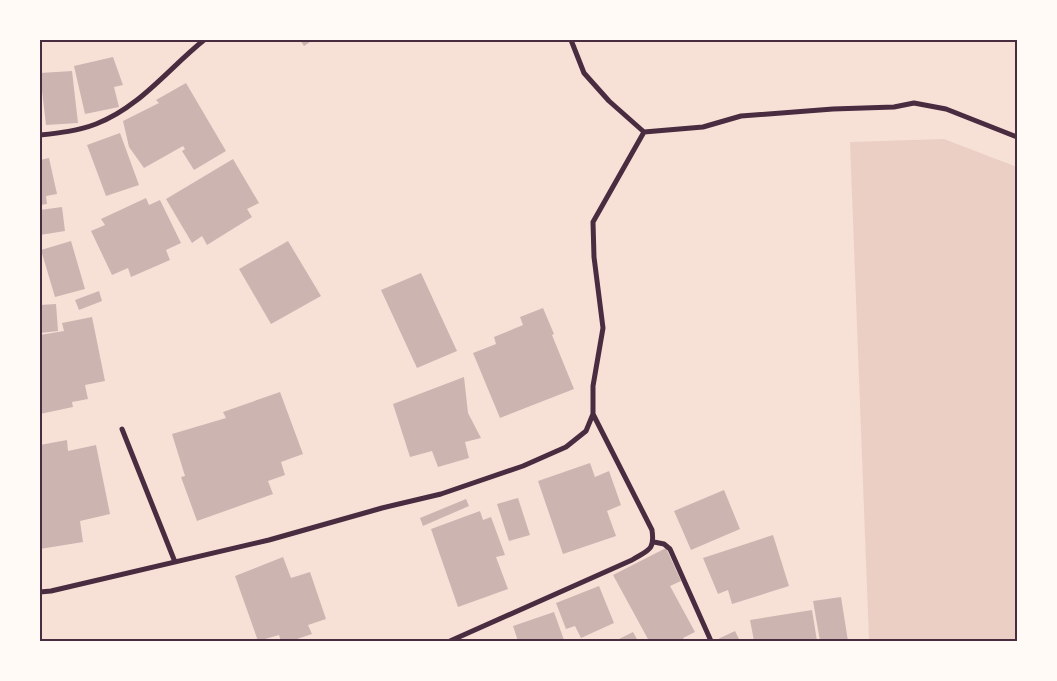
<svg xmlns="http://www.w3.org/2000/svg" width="1057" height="681" font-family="'Source Sans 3',sans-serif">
	<rect width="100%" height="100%" fill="#f7e1d7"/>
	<!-- green -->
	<path fill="#ebcfc5" d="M 944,139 L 1017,167 L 1017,641 L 869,641 L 850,142 Z"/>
	<!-- building -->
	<path fill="#ccb4b1" d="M 300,40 L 313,40 L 304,46 Z
		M 113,57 L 123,85 L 114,87 L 119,107 L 85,114 L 74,66 Z
		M 72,71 L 78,123 L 46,125 L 40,73 Z
		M 186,83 L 226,151 L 194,170 L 182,151 L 185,149 L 183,146 L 144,168 L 129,147 L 123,121 L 159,103 L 156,100 Z
		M 120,133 L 139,185 L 106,196 L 87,145 Z
		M 49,158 L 57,194 L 46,196 L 47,204 L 40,205 L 40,160 Z
		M 233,159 L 259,203 L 247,209 L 252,217 L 207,245 L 202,236 L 192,243 L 166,199 Z
		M 146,198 L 149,205 L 160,200 L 181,243 L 166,250 L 170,260 L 131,277 L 128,268 L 112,275 L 91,231 L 105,225 L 101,219 Z
		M 62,207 L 65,231 L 40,235 L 40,210 Z
		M 71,241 L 85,289 L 55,297 L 41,250 Z
		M 288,241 L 321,296 L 271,324 L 239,269 Z
		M 421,273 L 457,351 L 417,368 L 381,290 Z
		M 99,291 L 102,301 L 79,310 L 75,300 Z
		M 56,304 L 58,331 L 40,333 L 40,305 Z
		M 543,308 L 554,334 L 552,335 L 574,389 L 500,418 L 473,353 L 496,344 L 494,337 L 523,325 L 520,317 Z
		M 92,317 L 105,381 L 85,385 L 88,399 L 72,402 L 73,407 L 40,414 L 40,335 L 64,331 L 62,323 Z
		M 464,377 L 468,413 L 481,438 L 465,442 L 469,458 L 438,467 L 432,451 L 410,457 L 393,404 Z
		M 280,392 L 303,454 L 281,462 L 285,475 L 268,481 L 273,494 L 197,521 L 181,477 L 185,476 L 172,434 L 226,418 L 223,412 Z
		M 67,440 L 68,451 L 96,445 L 110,514 L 80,521 L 83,542 L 40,549 L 40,445 Z
		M 590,463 L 595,477 L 609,471 L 621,505 L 607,511 L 616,536 L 563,554 L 538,481 Z
		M 724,490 L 740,529 L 691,550 L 674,511 Z
		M 518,498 L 530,535 L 509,541 L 497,504 Z
		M 466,499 L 469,506 L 423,526 L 420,518 Z
		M 480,511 L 483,520 L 491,517 L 505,555 L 496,557 L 508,589 L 458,607 L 431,529 Z
		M 773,535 L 789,586 L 732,604 L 728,590 L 718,594 L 703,558 Z
		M 666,548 L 681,581 L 670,586 L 695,632 L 683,638 L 685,641 L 649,641 L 613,575 Z
		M 283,557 L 291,578 L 310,572 L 326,619 L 308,625 L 312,634 L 291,641 L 281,641 L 279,635 L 258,641 L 235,576 Z
		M 599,586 L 614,623 L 581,638 L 575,626 L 566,629 L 556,603 Z
		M 841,597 L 848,641 L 820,641 L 813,601 Z
		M 812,610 L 817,641 L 754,641 L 750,620 Z
		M 554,612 L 564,640 L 518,641 L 513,626 Z
		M 735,631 L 740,641 L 719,641 L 718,639 Z
		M 633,632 L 638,641 L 615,641 Z"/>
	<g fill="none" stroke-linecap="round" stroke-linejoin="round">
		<!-- minor -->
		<path stroke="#4a2c40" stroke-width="5" d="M 571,40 L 584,73 L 609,101 L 644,132
			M 40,135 C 59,133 78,131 96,124 C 140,107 168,69 204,40
			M 122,429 L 175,562
			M 654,542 L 664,544 L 670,549 L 711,641
			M 40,592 L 51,591 L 269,540 L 382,508 L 441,494 L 523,466 L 566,447 L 586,431 L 593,414 L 593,386 L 603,328 L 594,257 L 593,222 L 644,132 L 703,127 L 741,116 L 833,109 L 894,107 L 914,103 L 946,109 L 1017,137
			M 450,641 L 632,560 C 648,550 655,551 652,530 L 593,414"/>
	</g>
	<!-- border -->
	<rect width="1057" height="681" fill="none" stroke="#fffaf5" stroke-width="82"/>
	<rect x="41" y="41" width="975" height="599" fill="none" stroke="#4a2c40" stroke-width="2"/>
</svg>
